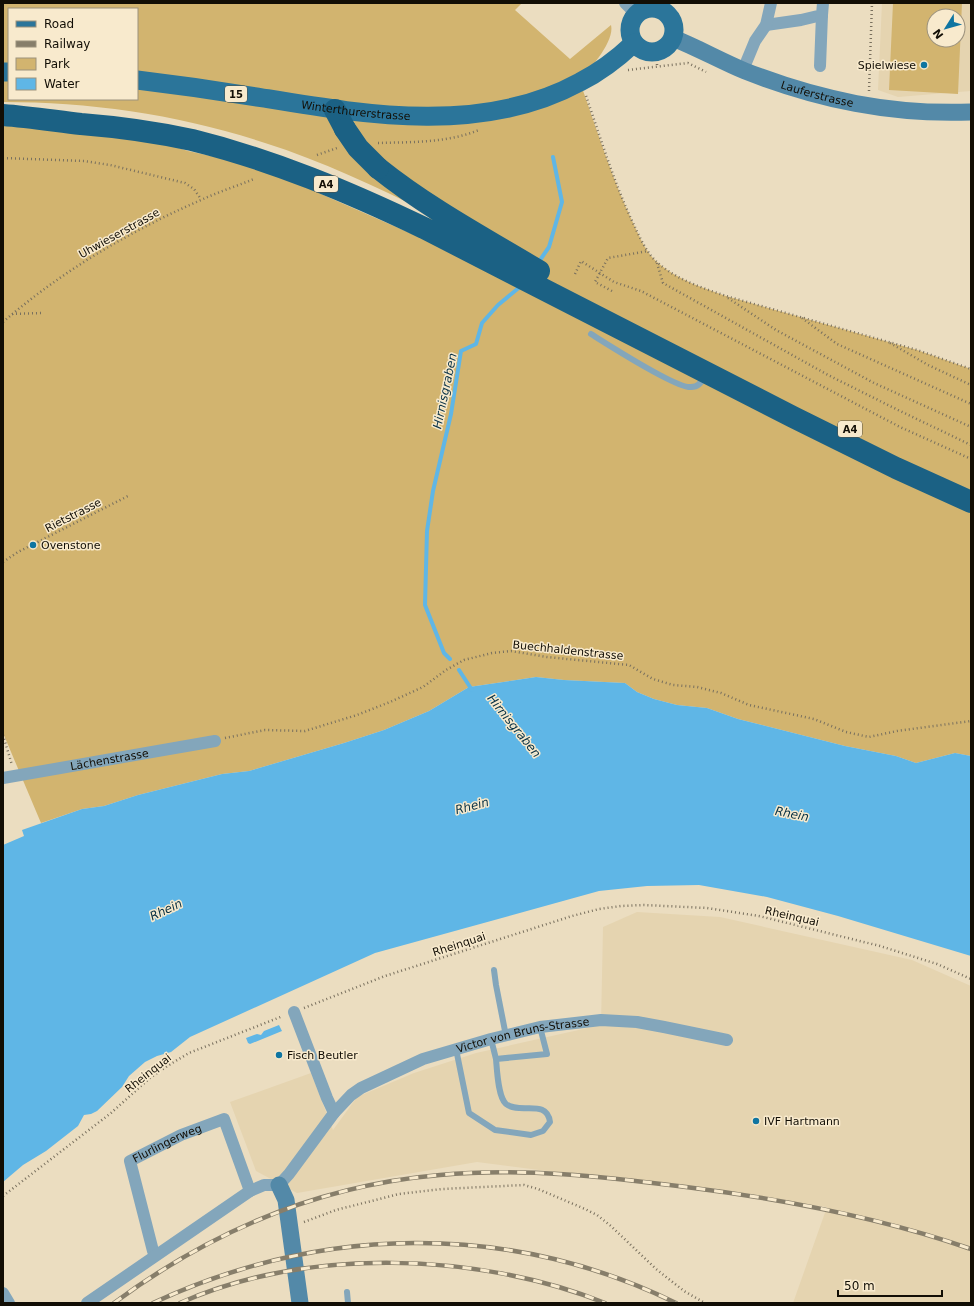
<svg xmlns="http://www.w3.org/2000/svg" width="974" height="1306" font-family="'DejaVu Sans',sans-serif">
	<rect width="100%" height="100%" fill="#ebddc0"/>
	<!-- built -->
	<path fill="#e5d4b0" fill-rule="evenodd" d="M 882,3 L 971,3 L 971,91 L 898,97 L 878,90 ZM 934,16 L 958,16 L 958,40 L 934,40 Z
		M 637,912 L 720,917 L 912,960 L 971,986 L 971,1303 L 793,1303 L 827,1207 L 477,1162 L 297,1193 L 256,1171 L 230,1102 L 311,1073 L 333,1130 L 357,1097 L 414,1073 L 476,1053 L 601,1025 L 603,927 Z"/>
	<!-- green -->
	<path fill="#d2b46f" fill-rule="evenodd" d="M 3,3 L 522,3 L 515,10 L 570,59 L 611,25 C 615,42 590,68 580,82 C 597,130 612,179 634,225 C 640,238 647,254 658,263 C 678,280 703,288 726,296 L 917,350 L 971,369 L 971,756 L 955,753 L 916,763 L 896,756 L 845,746 L 738,719 L 707,708 L 677,705 L 654,699 L 637,692 L 625,683 L 564,680 L 536,677 L 469,687 L 429,711 L 384,730 L 344,743 L 249,771 L 222,774 L 138,795 L 104,806 L 82,809 L 41,823 L 3,733 L 3,123 L 160,142 L 188,151 L 229,160 L 296,183 L 419,237 L 431,214 C 377,187 322,161 265,143 C 181,115 91,102 3,102 ZM 9,9 L 137,9 L 137,99 L 9,99 Z
		M 893,3 L 962,3 L 958,94 L 889,90 ZM 934,16 L 958,16 L 958,40 L 934,40 Z"/>
	<!-- water -->
	<path fill="#5fb6e6" d="M 536,677 L 564,680 L 625,683 L 637,692 L 654,699 L 677,705 L 707,708 L 738,719 L 845,746 L 896,756 L 916,763 L 955,753 L 971,756 L 971,956 L 838,916 L 767,897 L 699,885 L 647,886 L 599,891 L 375,953 L 190,1037 L 171,1052 L 157,1056 L 145,1062 L 129,1076 L 122,1087 L 97,1111 L 91,1114 L 84,1115 L 78,1126 L 46,1151 L 23,1165 L 3,1182 L 3,845 L 24,836 L 22,830 L 82,809 L 104,806 L 138,795 L 222,774 L 249,771 L 344,743 L 384,730 L 429,711 L 469,687 Z
		M 279,1025 L 282,1031 L 250,1044 L 248,1043 L 246,1038 L 257,1034 L 261,1035 L 264,1031 Z"/>
	<g fill="none" stroke-linecap="round" stroke-linejoin="round">
		<!-- stream -->
		<path stroke="#5fb6e6" stroke-width="4" d="M 538,263 L 549,247 L 562,202 L 553,157
			M 450,659 L 444,653 L 425,605 L 427,531 L 433,491 L 451,414 L 461,351 L 476,344 L 482,323 L 498,305 L 521,286
			M 459,670 L 472,690"/>
		<!-- path -->
		<path stroke="#79705e" stroke-width="2.5" stroke-dasharray="1 3" stroke-linecap="butt" d="M 657,52 L 657,67
			M 628,70 L 688,63 L 706,72
			M 869,91 L 872,3
			M 586,96 C 601,139 614,183 634,225 C 640,238 647,254 658,263 C 677,280 703,288 726,296 L 917,350 L 971,369
			M 378,143 C 411,142 447,143 479,130
			M 317,155 L 337,148
			M 3,158 L 84,161 L 110,165 L 185,183 L 194,189 L 201,199
			M 657,263 L 663,283 L 828,375 L 898,410 L 971,445
			M 575,274 L 581,261 L 614,282 L 641,291 L 900,427 L 971,459
			M 612,291 L 595,282 L 608,258 L 648,251
			M 728,298 L 776,330 L 874,383 L 971,427
			M 12,314 L 41,313
			M 802,318 L 837,344 L 971,404
			M 3,322 C 62,271 130,231 201,200 C 218,192 237,186 254,179
			M 890,343 L 928,365 L 971,385
			M 3,562 L 18,552 L 130,495
			M 3,735 L 12,765
			M 225,738 L 265,730 L 305,731 L 357,715 L 390,702 L 423,687 L 446,670 L 464,660 L 492,653 L 511,651 L 547,657 L 629,665 L 653,679 L 673,685 L 697,687 L 721,693 L 749,705 L 814,719 L 846,732 L 869,737 L 897,731 L 971,721
			M 304,1008 L 385,976 L 572,916 L 599,909 L 621,906 L 644,905 L 707,908 L 759,916 L 880,946 L 937,964 L 971,979
			M 3,1196 L 111,1113 L 150,1078 L 169,1065 L 189,1053 L 283,1016
			M 304,1222 L 336,1210 L 399,1194 L 442,1189 L 524,1185 L 538,1189 L 585,1209 L 597,1215 L 611,1226 L 656,1269 L 684,1291 L 705,1303"/>
		<!-- lane -->
		<path stroke="#83a6bb" stroke-width="6" d="M 591,334 C 607,344 677,389 691,387 C 698,387 702,382 704,376
			M 494,970 L 496,985 L 506,1036
			M 491,1039 L 496,1059 L 547,1054 L 540,1027
			M 456,1049 L 469,1113 L 495,1130 L 531,1135 L 543,1131 L 550,1122 C 547,1098 520,1115 506,1104 C 498,1097 497,1070 496,1059
			M 347,1292 L 348,1303"/>
		<!-- street -->
		<g stroke="#83a6bb" stroke-width="12">
			<path d="M 625,3 L 636,14"/>
			<path d="M 766,25 L 801,20 L 822,15 L 823,3"/>
			<path d="M 820,66 L 822,15"/>
			<path d="M 743,70 L 755,41 L 766,25 L 771,3"/>
			<path id="s1" d="M 3,778 L 215,741"/>
			<path d="M 294,1012 L 327,1098 L 334,1113"/>
			<path id="s2" d="M 156,1255 L 153,1251 L 130,1161 L 181,1135 L 224,1119 L 250,1191"/>
			<path d="M 3,1293 L 9,1303"/>
			<path id="s3" d="M 87,1303 L 250,1191 L 264,1185 L 279,1185 L 289,1174 L 334,1113 L 351,1095 L 361,1088 L 423,1059 L 491,1039 L 540,1027 L 601,1020 L 637,1022 L 664,1027 L 727,1040"/>
		</g>
		<!-- secondary -->
		<g stroke="#5389a8" stroke-width="17">
			<path id="s4" d="M 673,38 C 698,48 721,61 745,71 C 819,100 891,115 971,112"/>
			<path d="M 279,1185 L 286,1200 L 300,1303"/>
		</g>
		<!-- primary -->
		<g stroke="#2b759a" stroke-width="19">
			<circle cx="652" cy="30" r="22"/>
			<path d="M 3,72 L 9,72"/>
			<path id="s5" d="M 137,80 C 179,85 221,91 263,98 C 367,115 483,135 580,82 C 600,72 618,58 634,43"/>
		</g>
		<!-- highway -->
		<path stroke="#1b6184" stroke-width="22" d="M 335,110 L 345,129
			M 3,115 C 29,117 55,121 81,124 C 119,127 155,132 192,140 C 273,160 349,192 424,228 L 793,417 L 896,468 L 971,502
			M 378,168 C 428,208 484,238 539,271"/>
		<defs>
			<path id="rail" d="M 114,1303 C 210,1232 320,1185 440,1175 C 522,1167 605,1177 686,1187 C 782,1199 879,1217 971,1249
				M 153,1303 C 321,1225 508,1221 676,1303
				M 180,1303 C 306,1247 478,1252 605,1303"/>
		</defs>
		<!-- rail casing -->
		<use href="#rail" stroke="#877e6a" stroke-width="4.5"/>
		<!-- rail -->
		<use href="#rail" stroke="#f8eacd" stroke-width="3" stroke-dasharray="9" stroke-linecap="butt"/>
		<!-- highway-bridge -->
		<path stroke="#1b6184" stroke-width="22" d="M 345,129 L 358,148 L 378,168"/>
	</g>
	<!-- markers -->
	<g fill="#0f75a1" stroke="#f8eacd" stroke-width="1.5">
		<circle cx="924" cy="65" r="4"/>
		<circle cx="33" cy="545" r="4"/>
		<circle cx="279" cy="1055" r="4"/>
		<circle cx="756" cy="1121" r="4"/>
	</g>
	<g text-anchor="middle" stroke-width="3" stroke-linejoin="round" paint-order="stroke">
		<!-- shield labels -->
		<g fill="#f8eacd" stroke="#575041" stroke-width="1">
			<rect x="225" y="86" width="22" height="16" rx="3"/>
			<rect x="314" y="176" width="24" height="16" rx="3"/>
			<rect x="838" y="421" width="24" height="16" rx="3"/>
		</g>
		<g font-size="10" font-weight="bold" fill="#120e05">
			<text x="236" y="98">15</text>
			<text x="326" y="188">A4</text>
			<text x="850" y="433">A4</text>
		</g>
		<!-- poi labels -->
		<g font-size="11" fill="#120e05" stroke="#f8eacd" text-anchor="start">
			<text x="916" y="69" text-anchor="end">Spielwiese</text>
			<text x="41" y="549">Ovenstone</text>
			<text x="287" y="1059">Fisch Beutler</text>
			<text x="764" y="1125">IVF Hartmann</text>
		</g>
		<!-- street labels -->
		<g font-size="11" fill="#120e05" stroke="#f8eacd">
			<text dy="4" stroke="none"><textPath href="#s4" startOffset="155">Lauferstrasse</textPath></text>
			<text dy="4" stroke="none"><textPath href="#s5" startOffset="221">Winterthurerstrasse</textPath></text>
			<text transform="translate(119 233) rotate(-29)" y="4">Uhwieserstrasse</text>
			<text transform="translate(73 515) rotate(-27)" y="4">Rietstrasse</text>
			<text transform="translate(568 650) rotate(6)" y="4">Buechhaldenstrasse</text>
			<text dy="4" stroke="none"><textPath href="#s1" startOffset="108">Lächenstrasse</textPath></text>
			<text transform="translate(792 916) rotate(13)" y="4">Rheinquai</text>
			<text transform="translate(459 944) rotate(-18)" y="4">Rheinquai</text>
			<text dy="4" stroke="none"><textPath href="#s3" startOffset="527">Victor von Bruns-Strasse</textPath></text>
			<text transform="translate(148 1073) rotate(-38)" y="4">Rheinquai</text>
			<text dy="4" stroke="none"><textPath href="#s2" startOffset="139">Flurlingerweg</textPath></text>
		</g>
		<!-- water labels -->
		<g font-size="12" font-style="italic" fill="#093245" stroke="#f8eacd">
			<text transform="translate(445 391) rotate(-78)" y="4">Hirnisgraben</text>
			<text transform="translate(514 726) rotate(51)" y="4">Hirnisgraben</text>
			<text transform="translate(472 806) rotate(-15)" y="4">Rhein</text>
			<text transform="translate(792 814) rotate(11)" y="4">Rhein</text>
			<text transform="translate(166 910) rotate(-25)" y="4">Rhein</text>
		</g>
	</g>
	<!-- border -->
	<rect width="974" height="1306" fill="none" stroke="#120e05" stroke-width="8"/>
	<!-- legend -->
	<rect x="8" y="8" width="130" height="92" fill="#f8eacd" stroke="#9c927d"/>
	<rect x="16" y="21" width="20" height="6" fill="#2b759a" stroke="#9c927d"/>
	<text x="44" y="28" font-size="12" fill="#120e05">Road</text>
	<rect x="16" y="41" width="20" height="6" fill="#877e6a" stroke="#9c927d"/>
	<text x="44" y="48" font-size="12" fill="#120e05">Railway</text>
	<rect x="16" y="58" width="20" height="12" fill="#d2b46f" stroke="#9c927d"/>
	<text x="44" y="68" font-size="12" fill="#120e05">Park</text>
	<rect x="16" y="78" width="20" height="12" fill="#5fb6e6" stroke="#9c927d"/>
	<text x="44" y="88" font-size="12" fill="#120e05">Water</text>
	<!-- north arrow -->
	<g transform="translate(946 28) rotate(233)"><circle r="19" fill="#f8eacd" stroke="#9c927d"/>
	<path d="M0-3L7 15L0 10L-7 15Z" fill="#0f75a1"/>
	<text y="-6" font-size="11" font-weight="bold" text-anchor="middle" fill="#120e05">N</text>
	</g>
	<!-- scale -->
	<path d="M838 1290v6h104v-6" fill="none" stroke="#120e05" stroke-width="2"/>
	<text x="844" y="1290" font-size="12" fill="#120e05" stroke="#f8eacd" stroke-width="3" paint-order="stroke">50 m</text>
</svg>
